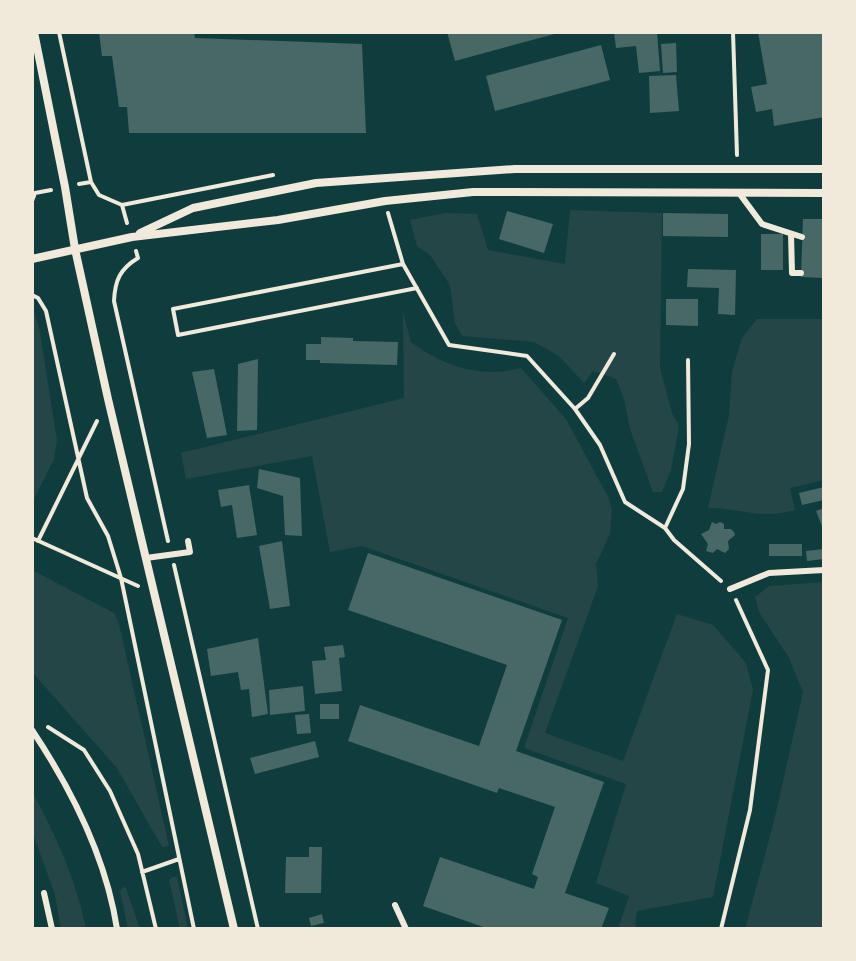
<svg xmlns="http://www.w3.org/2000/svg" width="856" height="961" font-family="'Work Sans',sans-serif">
	<rect width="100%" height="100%" fill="#0f3d3e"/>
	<!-- green -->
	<path fill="#244646" d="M 570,210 L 662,213 L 660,368 L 672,413 L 679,426 L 671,470 L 662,492 L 653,492 L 630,429 L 624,399 L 616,379 L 593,371 L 584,383 L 559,356 L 534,342 L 462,336 L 455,323 L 450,285 L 430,255 L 417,246 L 410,220 L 445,213 L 477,214 L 488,250 L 565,264 Z
		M 32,305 L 39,327 L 57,440 L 54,459 L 32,503 Z
		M 403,312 L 411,342 C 443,366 482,379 521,368 L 566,419 L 608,497 L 612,510 L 610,534 L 596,564 L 598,586 L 545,733 L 623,761 L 677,614 L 713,625 L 746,663 L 753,690 L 713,897 L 637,911 L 635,929 L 618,929 L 629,896 L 596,883 L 626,784 L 524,748 L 568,618 L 362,546 L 330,552 L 312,456 L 186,479 L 181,453 L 404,398 Z
		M 757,319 L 824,319 L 824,480 L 790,488 L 795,510 C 761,520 741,508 708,508 L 729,415 L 732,372 L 742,338 Z
		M 32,570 L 114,613 L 119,624 L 169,846 L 162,847 L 117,768 L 32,672 Z
		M 824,582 L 824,929 L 745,929 L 774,821 L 803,692 L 789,658 L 759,612 L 755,597 L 769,586 Z
		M 32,791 C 56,836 76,879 86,929 L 61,929 L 55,895 L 32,831 Z
		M 173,877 L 177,877 L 188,929 L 180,929 L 169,880 Z
		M 123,887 L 126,888 L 140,929 L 128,929 L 120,891 Z"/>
	<!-- building -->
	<path fill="#486865" d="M 99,32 L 194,32 L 195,38 L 362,44 L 366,133 L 129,133 L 127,107 L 119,107 L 112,56 L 102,56 Z
		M 447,32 L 558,32 L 558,33 L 455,61 Z
		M 614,32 L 657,32 L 660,71 L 639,73 L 636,46 L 616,48 Z
		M 758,32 L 824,32 L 824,117 L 774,126 L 772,109 L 756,112 L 751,87 L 767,84 Z
		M 676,43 L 677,72 L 663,73 L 661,44 Z
		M 601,45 L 610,80 L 495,111 L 486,76 Z
		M 676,75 L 679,111 L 650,113 L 649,76 Z
		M 507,211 L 553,224 L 544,253 L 499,239 Z
		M 663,213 L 728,214 L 728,237 L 663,236 Z
		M 803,219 L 824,219 L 824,278 L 801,277 Z
		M 761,234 L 783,234 L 783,270 L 761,270 Z
		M 688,269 L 736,270 L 735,315 L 718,314 L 719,288 L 687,287 Z
		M 666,299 L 698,299 L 698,326 L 666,325 Z
		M 321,337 L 353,338 L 353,341 L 398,342 L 397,365 L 320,363 L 320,360 L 306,360 L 306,344 L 321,344 Z
		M 258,359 L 257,430 L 237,431 L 238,364 Z
		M 214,369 L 227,435 L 207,438 L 192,372 Z
		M 259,469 L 300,478 L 302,536 L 285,535 L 283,496 L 257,488 Z
		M 249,485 L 257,535 L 237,538 L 232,505 L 221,507 L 218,490 Z
		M 824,487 L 824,500 L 802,505 L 799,493 Z
		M 824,508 L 824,531 L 816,511 Z
		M 712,522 L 716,524 L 720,522 L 724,524 L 724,529 L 731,529 L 734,532 L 735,535 L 728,541 L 729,549 L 725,553 L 717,549 L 713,553 L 706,551 L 708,544 L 701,534 L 709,530 Z
		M 282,541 L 290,606 L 270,609 L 259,546 Z
		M 769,544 L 802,544 L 802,556 L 769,556 Z
		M 824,549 L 824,559 L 807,561 L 806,551 Z
		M 368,553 L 562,620 L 516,751 L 604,782 L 565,893 L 609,908 L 601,929 L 489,929 L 423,906 L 440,857 L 534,889 L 538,877 L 532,874 L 555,807 L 499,788 L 497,793 L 348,741 L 360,705 L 479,746 L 507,665 L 348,610 Z
		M 258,638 L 268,714 L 252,717 L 249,689 L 241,690 L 238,672 L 211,676 L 207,649 Z
		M 343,645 L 345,657 L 339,658 L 342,691 L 315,694 L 312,661 L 326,660 L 324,647 Z
		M 303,686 L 305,711 L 270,715 L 269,690 Z
		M 320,704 L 339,704 L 339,719 L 320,719 Z
		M 309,714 L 311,733 L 297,734 L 295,715 Z
		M 315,741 L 319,757 L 255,774 L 250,758 Z
		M 309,847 L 322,847 L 321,893 L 285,893 L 286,857 L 309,857 Z
		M 322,914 L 324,923 L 311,926 L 309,918 Z"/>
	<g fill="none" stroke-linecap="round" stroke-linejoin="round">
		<!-- path -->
		<path stroke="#f1e9da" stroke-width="4" d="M 59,32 L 91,182
			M 733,32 L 737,155
			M 79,184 L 91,182 L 99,195 L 122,205 L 127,223
			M 32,201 L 35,193 L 51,190
			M 122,205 L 273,175
			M 388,213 L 403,264 L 449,345 L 527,356 L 575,409 L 600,445 L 625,502 L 665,528 L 683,489 L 689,444 L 688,360
			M 136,251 L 138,258 C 120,269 115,280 114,301 L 168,541
			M 403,264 L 173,309 L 178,335 L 417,288
			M 32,295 L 38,298 L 46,311 L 87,498 L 108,536 L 121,578 L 194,929
			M 575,409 L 588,398 L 614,354
			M 665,528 L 674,540 L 721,581
			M 32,538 L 138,586
			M 38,541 L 97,421
			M 174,565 L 258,929
			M 48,727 L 84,750 L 110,791 L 138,854 L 156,929
			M 142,872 L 179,859
			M 721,929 L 750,810 L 768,670 L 736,600"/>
		<!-- service -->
		<path stroke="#f1e9da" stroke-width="6" d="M 739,193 L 762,224 L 802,237
			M 791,234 L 792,273 L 801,273
			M 146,558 L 190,552 L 188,541
			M 730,589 L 769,573 L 824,570
			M 32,730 C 72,790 106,857 117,929
			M 44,893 L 52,929
			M 395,905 L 406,929"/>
		<!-- minor -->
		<path stroke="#f1e9da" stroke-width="8" d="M 34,32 L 65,187 L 75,249 L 108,399 L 234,929
			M 140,233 L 193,208 L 316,183 L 515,169 L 824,169
			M 32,259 L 132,237 L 278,220 L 385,201 L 473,192 L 824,193"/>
	</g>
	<!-- border -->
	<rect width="856" height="961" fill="none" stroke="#f1e9da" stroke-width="68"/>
</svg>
